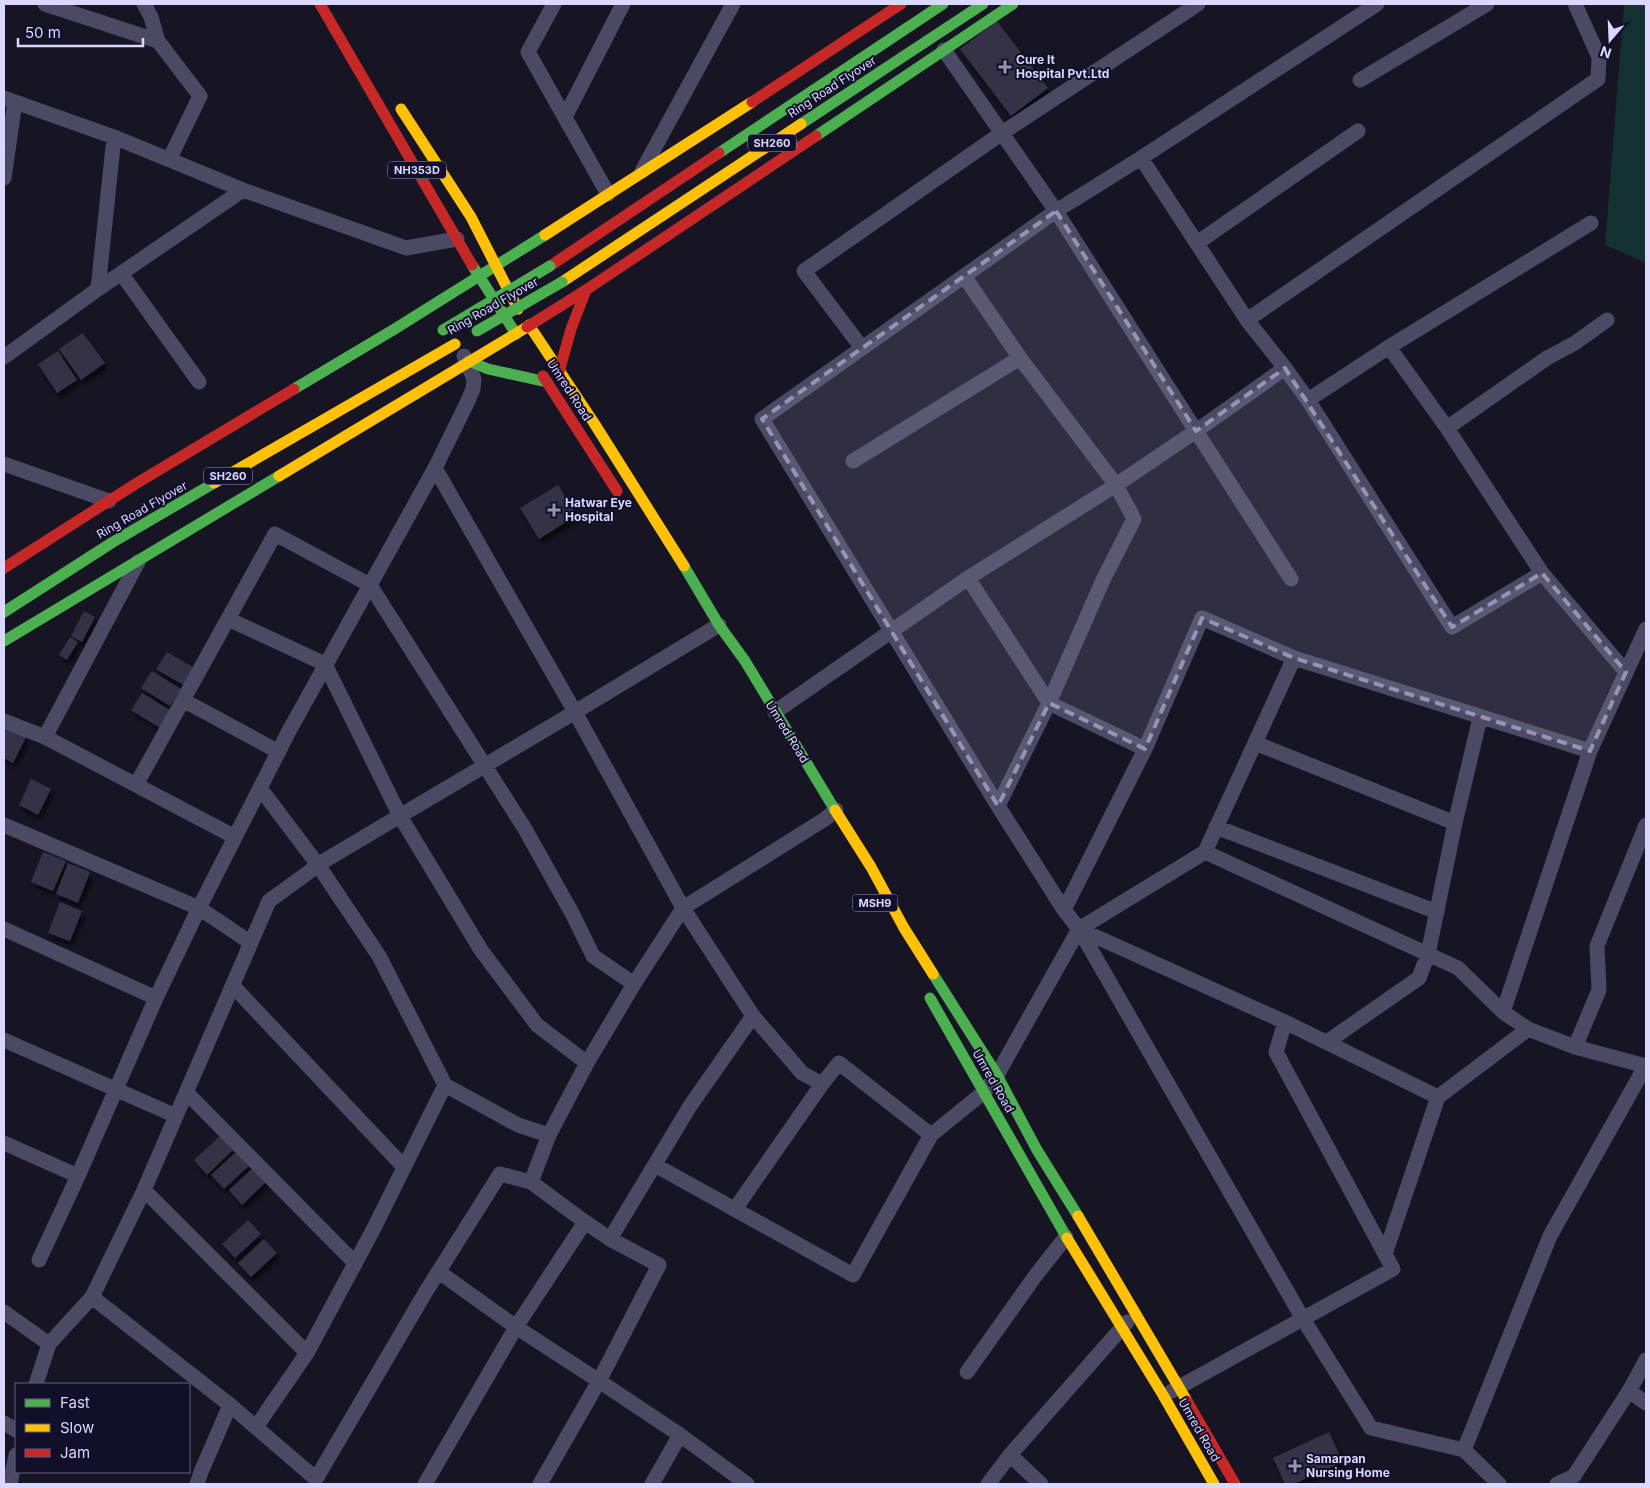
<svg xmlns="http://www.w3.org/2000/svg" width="1650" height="1488" font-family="Inter,sans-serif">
	<defs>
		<filter id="shadow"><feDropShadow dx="3" dy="5.5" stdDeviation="2.5" flood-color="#0009"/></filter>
	</defs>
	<rect width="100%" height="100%" fill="#171524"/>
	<!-- green -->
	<path fill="#123130" d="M 1624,4 L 1646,4 L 1646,263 L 1605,245 Z"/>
	<!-- building -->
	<path fill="#353346" filter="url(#shadow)" d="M 997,21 L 1048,88 L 1011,116 L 960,49 Z
		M 83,333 L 105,363 L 81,380 L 59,349 Z
		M 58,351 L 77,380 L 57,393 L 38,364 Z
		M 558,485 L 577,515 L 539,539 L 520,508 Z
		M 84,611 L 95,617 L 82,642 L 71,636 Z
		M 70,637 L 78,642 L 67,660 L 59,655 Z
		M 167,652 L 196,669 L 185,686 L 156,669 Z
		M 152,671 L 181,689 L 170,706 L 141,688 Z
		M 142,693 L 170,710 L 160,728 L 131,710 Z
		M 7,728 L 26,737 L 13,763 L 4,758 L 4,734 Z
		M 31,779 L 51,789 L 38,815 L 19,805 Z
		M 43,852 L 66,861 L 53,891 L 31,882 Z
		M 68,863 L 90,872 L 78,903 L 56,894 Z
		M 60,902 L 82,911 L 70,941 L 48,933 Z
		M 220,1136 L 233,1150 L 207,1175 L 194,1160 Z
		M 237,1151 L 250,1165 L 224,1189 L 211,1175 Z
		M 255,1166 L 268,1180 L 242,1205 L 229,1190 Z
		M 248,1220 L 261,1234 L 235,1258 L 222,1244 Z
		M 264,1239 L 277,1253 L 251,1277 L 238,1263 Z
		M 1329,1432 L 1343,1462 L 1294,1484 L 1285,1484 L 1273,1458 Z"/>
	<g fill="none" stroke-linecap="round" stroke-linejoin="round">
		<!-- street -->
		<path stroke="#4a4a65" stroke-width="15" d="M 45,4 L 158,41 L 200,96 L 170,158
			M 144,4 L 151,17 L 158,41
			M 554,4 L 528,52 L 608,194
			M 944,50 L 1056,211 L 762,419 L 998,806 L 1064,910 L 1079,929 L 1303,1319 L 1371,1428 L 1464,1450 L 1499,1484
			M 1360,80 L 1487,4
			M 4,98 L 114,137 L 243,190 L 406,248 L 457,239
			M 565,117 L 623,4
			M 1141,158 L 1377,4
			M 642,171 L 733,4
			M 4,178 L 15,102
			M 1197,243 L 1358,131
			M 121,273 L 199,382
			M 964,276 L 1020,358 L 1116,485 L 1134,519 L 1103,580 L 1049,703 L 998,806
			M 98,289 L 114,137
			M 1247,320 L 1598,79 L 1599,57 L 1575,4
			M 1389,347 L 1591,223
			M 862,348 L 804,271 L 1002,133 L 1198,4
			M 4,357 L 98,289 L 243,190
			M 1308,400 L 1452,627 L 1542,573
			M 1447,428 L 1547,358 L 1575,343 L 1607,320
			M 853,461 L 1020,358
			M 4,464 L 109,501
			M 968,578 L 1049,703 L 1145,749
			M 1291,579 L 1196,431 L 1285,368 L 1308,400 L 1389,347 L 1447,428 L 1542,573 L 1626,672
			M 228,619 L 325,664 L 400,816 L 481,950 L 537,1025 L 587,1063
			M 183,700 L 279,752
			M 775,712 L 968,578 L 1116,485 L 1196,431 L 1056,211 L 1141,158 L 1247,320 L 1285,368
			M 4,721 L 45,737 L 235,837
			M 45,737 L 138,562
			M 1255,743 L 1455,823
			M 1590,751 L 1646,629
			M 136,785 L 275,534 L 370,585 L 525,829 L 573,915 L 593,956 L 634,984
			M 260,788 L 318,865 L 379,956 L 445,1085
			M 4,825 L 199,908 L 251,943
			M 1216,827 L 1437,912
			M 1205,852 L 1294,658
			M 1064,910 L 1145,749 L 1202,618 L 1294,658 L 1590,751 L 1503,1012
			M 4,929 L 156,998
			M 1079,929 L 1285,1022 L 1276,1052 L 1393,1269 L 1172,1391
			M 233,986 L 404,1167
			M 753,1016 L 802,1073 L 822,1084 L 839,1063 L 931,1135
			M 1285,1022 L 1438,1097 L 1385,1254
			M 4,1040 L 176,1116
			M 1327,1042 L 1419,978 L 1428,954 L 1455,823 L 1480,718
			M 1575,1047 L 1599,990 L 1597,946 L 1646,825
			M 187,1093 L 355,1263
			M 1438,1097 L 1528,1029
			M 549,1135 L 531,1182 L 585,1222
			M 4,1143 L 78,1176
			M 655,1165 L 853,1275 L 931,1135 L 984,1092 L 997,1075 L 1079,929 L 1205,852 L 1458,968 L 1503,1012 L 1528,1029 L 1575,1047 L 1646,1066
			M 144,1190 L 307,1353 L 373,1230 L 445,1085 L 518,1125 L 549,1135 L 587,1063 L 634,984 L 683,908 L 825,819 L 836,810
			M 735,1209 L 822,1084
			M 39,1260 L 78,1176 L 156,998 L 199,908 L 289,731 L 435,468 L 467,403 L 473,389 L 474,379 L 464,356
			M 439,1272 L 516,1327 L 599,1381 L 659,1265 L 610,1239
			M 92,1297 L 144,1190 L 269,901 L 324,861 L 575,712 L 719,625
			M 4,1312 L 49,1344 L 92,1297 L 230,1405 L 201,1472 L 197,1484
			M 967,1372 L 1036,1275 L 1066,1237
			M 36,1384 L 49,1344
			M 1629,1391 L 1646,1360
			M 230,1405 L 316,1479 L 425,1293 L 500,1174 L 531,1182
			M 4,1423 L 16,1430
			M 256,1427 L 307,1353
			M 1464,1450 L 1550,1236 L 1646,1065
			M 1010,1455 L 1041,1484
			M 10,1484 L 16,1455
			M 425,1484 L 516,1327 L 585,1222 L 610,1239 L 690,1106 L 753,1016 L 683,908 L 575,712 L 435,468
			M 540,1484 L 599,1381 L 680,1435 L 747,1484
			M 652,1484 L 680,1435
			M 988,1484 L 1010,1455 L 1127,1322
			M 1557,1484 L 1574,1476 L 1629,1391 L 1646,1403"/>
		<!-- fast -->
		<path stroke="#4caf50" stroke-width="11" d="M 801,124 L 983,4
			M 816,136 L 1013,4
			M 719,153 L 943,4
			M 472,265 L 516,334
			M 469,361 L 488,369 L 547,382
			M 294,389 L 393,330 L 545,235
			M 684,566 L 719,625 L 745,661 L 835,810
			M 4,612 L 113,542 L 214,483
			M 4,641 L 279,476
			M 933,974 L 997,1075 L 1037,1150 L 1078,1216
			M 930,998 L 1067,1238"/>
		<!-- slow -->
		<path stroke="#ffc107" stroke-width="11" d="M 401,109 L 471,217 L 518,309
			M 545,235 L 752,102
			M 562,282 L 801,124
			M 529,325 L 594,423 L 684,566
			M 279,476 L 527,327
			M 214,483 L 455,344
			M 835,810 L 871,867 L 904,928 L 933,974
			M 1078,1216 L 1187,1401
			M 1067,1238 L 1163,1395 L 1214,1484"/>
		<!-- jam -->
		<path stroke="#c62828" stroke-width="11" d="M 320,4 L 472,265
			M 752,102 L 901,4
			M 550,266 L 719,153
			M 527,327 L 586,290 L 816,136
			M 559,372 L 571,329 L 586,290
			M 543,376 L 617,491
			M 4,568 L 137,483 L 294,389
			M 1187,1401 L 1235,1484"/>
		<!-- fast-bridge -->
		<path stroke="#4caf50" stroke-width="11" d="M 443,330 L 550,266
			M 477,331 L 562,282"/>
	</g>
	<!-- marked area -->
	<path fill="#9694b2" fill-opacity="0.2" stroke="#9694b2" stroke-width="4" stroke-dasharray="10 6" stroke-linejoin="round" d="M 1056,211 L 1196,431 L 1285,368 L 1452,627 L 1542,573 L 1626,672 L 1590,751 L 1294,658 L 1202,618 L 1145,749 L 1049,703 L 998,806 L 762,419 Z"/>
	<!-- markers -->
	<g fill="#9694b2" stroke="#120f2a" stroke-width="2">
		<path d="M1002.5 59.5h5v5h5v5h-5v5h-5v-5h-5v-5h5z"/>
		<path d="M551.5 502.5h5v5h5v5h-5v5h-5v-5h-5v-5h5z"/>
		<path d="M1292.5 1458.5h5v5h5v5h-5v5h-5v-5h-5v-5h5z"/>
	</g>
	<g text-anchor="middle" stroke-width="4" stroke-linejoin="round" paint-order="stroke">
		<!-- shield labels -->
		<g fill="#120f2a" stroke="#9f9cbf" stroke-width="1">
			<rect x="748" y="134.5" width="48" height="17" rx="4"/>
			<rect x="388" y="161.5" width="58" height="17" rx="4"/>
			<rect x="204" y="467.5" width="48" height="17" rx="4"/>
			<rect x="852.5" y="894.5" width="45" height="17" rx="4"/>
		</g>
		<g font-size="11" font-weight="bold" fill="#dbd8ff">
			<text x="772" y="147">SH260</text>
			<text x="417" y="174">NH353D</text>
			<text x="228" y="480">SH260</text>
			<text x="875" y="907">MSH9</text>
		</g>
		<!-- poi labels -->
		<g font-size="12" font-weight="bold" fill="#dbd8ff" stroke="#120f2a" text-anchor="start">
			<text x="1016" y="64">Cure It<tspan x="1016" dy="14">Hospital Pvt.Ltd</tspan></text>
			<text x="565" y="507">Hatwar Eye<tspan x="565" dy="14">Hospital</tspan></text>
			<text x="1306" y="1463">Samarpan<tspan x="1306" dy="14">Nursing Home</tspan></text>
		</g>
		<!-- street labels -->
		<g font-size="12" fill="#dbd8ff" stroke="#120f2a">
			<text transform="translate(832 87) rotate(-33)" y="4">Ring Road Flyover</text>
			<text transform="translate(493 306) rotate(-30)" y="4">Ring Road Flyover</text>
			<text transform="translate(569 390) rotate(57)" y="4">Umred Road</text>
			<text transform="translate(142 510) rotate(-30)" y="4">Ring Road Flyover</text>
			<text transform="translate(787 732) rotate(58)" y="4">Umred Road</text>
			<text transform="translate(993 1081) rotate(60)" y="4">Umred Road</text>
			<text transform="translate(1199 1430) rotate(60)" y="4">Umred Road</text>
		</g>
	</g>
	<!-- border -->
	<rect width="1650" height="1488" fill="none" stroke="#dbd8ff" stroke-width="10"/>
	<!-- legend -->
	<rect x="15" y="1383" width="175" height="90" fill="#120f2a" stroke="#625f7f"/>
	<rect x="25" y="1399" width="25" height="8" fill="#4caf50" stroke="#625f7f"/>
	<text x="60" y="1408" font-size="15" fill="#dbd8ff">Fast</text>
	<rect x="25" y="1424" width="25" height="8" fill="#ffc107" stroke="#625f7f"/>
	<text x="60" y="1433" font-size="15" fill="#dbd8ff">Slow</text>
	<rect x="25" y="1449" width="25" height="8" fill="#c62828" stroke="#625f7f"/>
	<text x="60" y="1458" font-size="15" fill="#dbd8ff">Jam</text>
	<!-- north arrow -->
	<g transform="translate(1610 40) rotate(199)" stroke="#120f2a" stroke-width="4" paint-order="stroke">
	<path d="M0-4L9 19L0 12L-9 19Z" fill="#dbd8ff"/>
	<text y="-8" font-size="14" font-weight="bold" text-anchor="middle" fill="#dbd8ff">N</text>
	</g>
	<!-- scale -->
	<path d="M18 38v8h125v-8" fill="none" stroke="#dbd8ff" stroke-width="2.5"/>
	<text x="25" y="38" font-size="15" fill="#dbd8ff" stroke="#120f2a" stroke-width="4" paint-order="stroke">50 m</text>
</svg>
